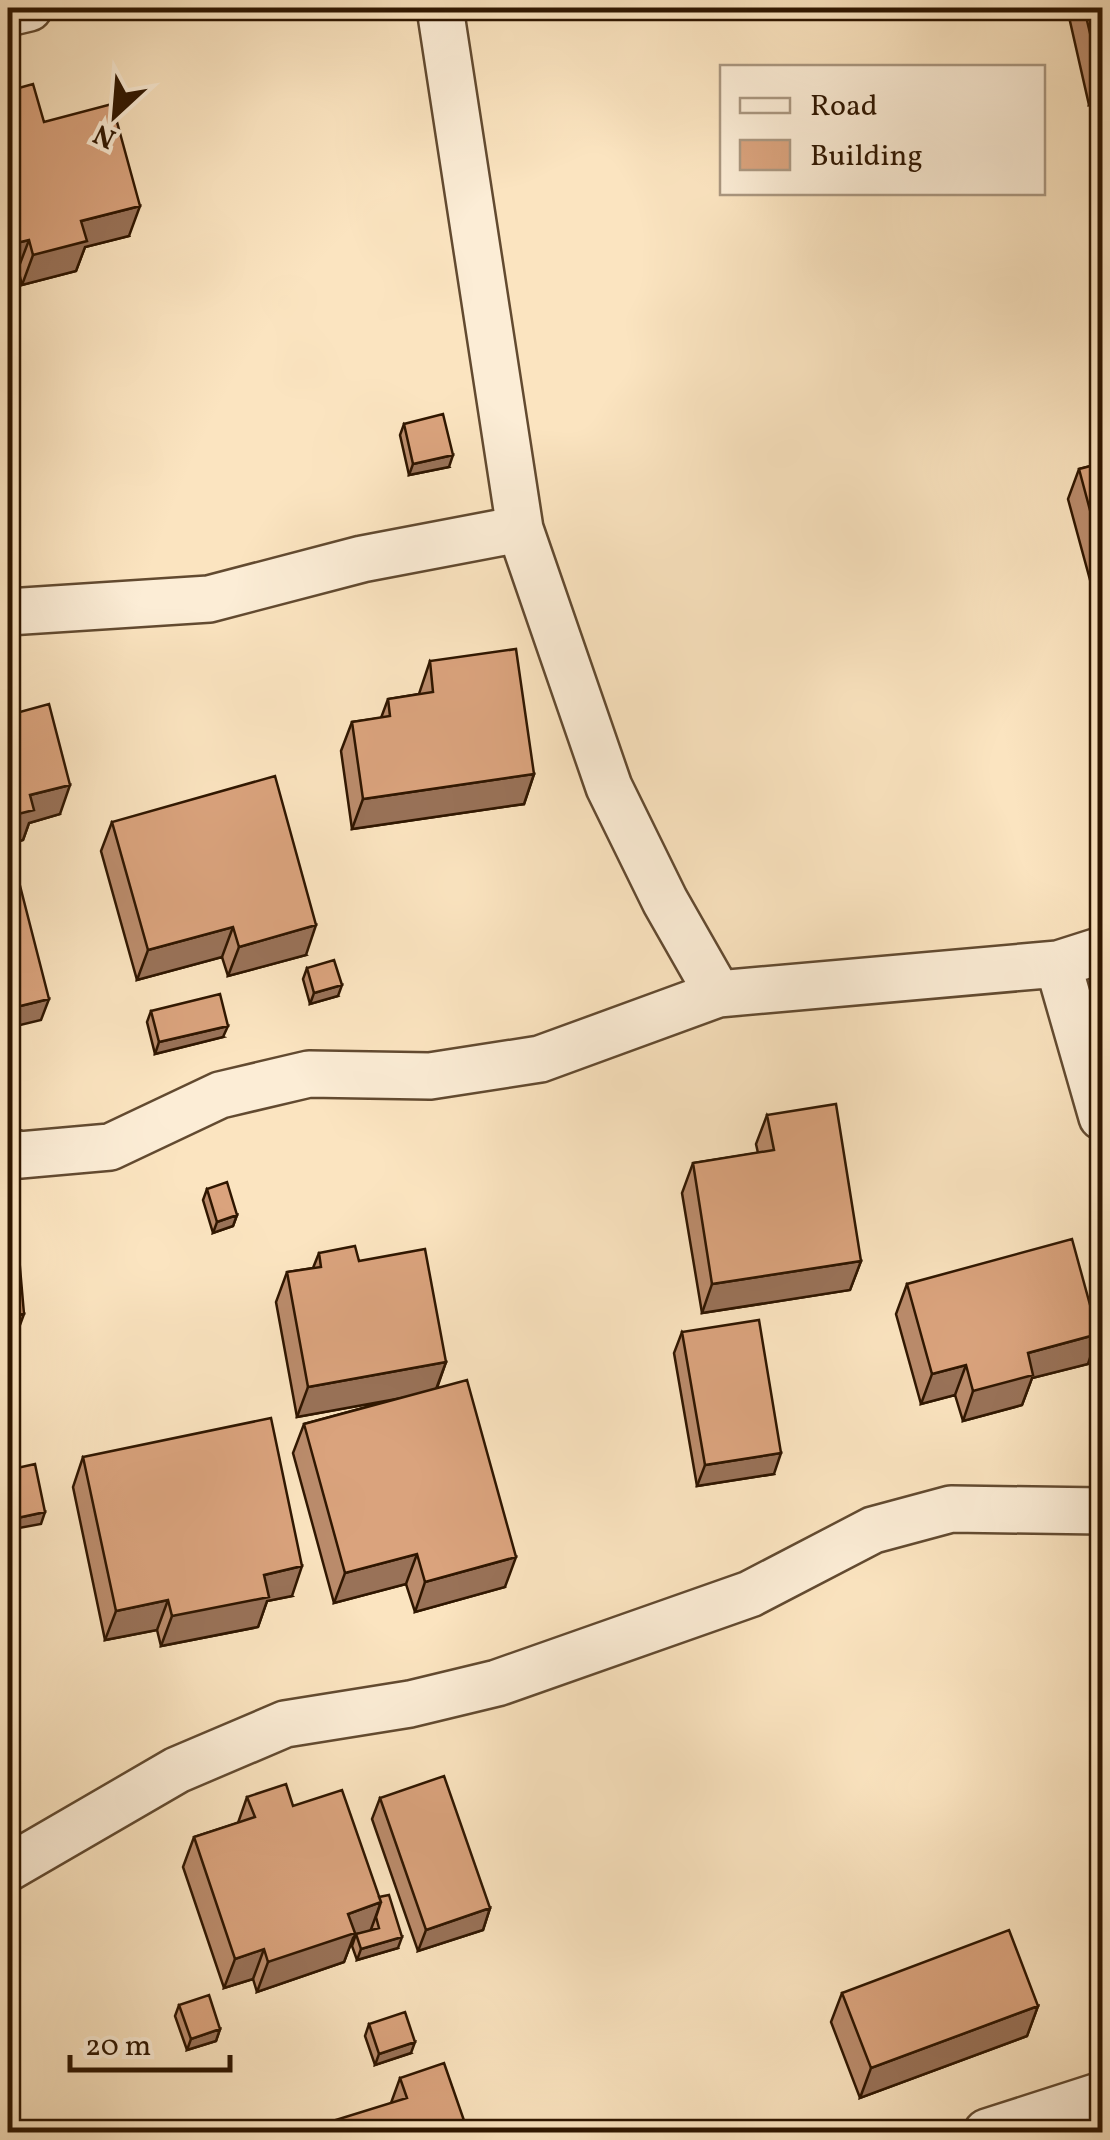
<svg xmlns="http://www.w3.org/2000/svg" width="1110" height="2140" font-family="Vollkorn,serif">
	<rect width="100%" height="100%" fill="#fbe4c0"/>
	<filter id="stains"><feTurbulence type="fractalNoise" baseFrequency=".002" numOctaves="4"/><feColorMatrix values="0 0 0 0 .2 0 0 0 0 .09 0 0 0 0 .02 0 0 0 .5 -.17"/></filter>
	<radialGradient id="worn" r=".72"><stop offset=".6" stop-color="#630" stop-opacity="0"/><stop offset="1" stop-color="#630" stop-opacity=".3"/></radialGradient>
	<g fill="none" stroke-linecap="round" stroke-linejoin="round">
		<defs>
			<path id="minor" d="M 440,8 L 520,529 L 609,787 L 665,901 L 718,994
				M 8,13 L 29,8
				M 8,612 L 209,599 L 362,559 L 520,529
				M 1058,964 L 1102,1117
				M 8,1151 L 20,1155 L 110,1147 L 220,1095 L 309,1074 L 430,1076 L 540,1059 L 718,994 L 1058,964 L 1102,950
				M 8,1868 L 177,1770 L 285,1724 L 410,1704 L 497,1683 L 750,1594 L 873,1530 L 951,1509 L 1102,1511
				M 987,2132 L 1102,2095"/>
		</defs>
		<!-- minor casing -->
		<use href="#minor" stroke="#624a30" stroke-width="50"/>
		<!-- minor -->
		<use href="#minor" stroke="#fcedd6" stroke-width="45"/>
	</g>
	<!-- wall -->
	<path fill="#bb8c6c" stroke="#2f1600" stroke-width="2.5" d="M 1067,8 L 1102,8 L 1102,102 L 1089,105 Z
		M 8,91 L 44,122 L 129,236 L 85,247 L 76,271 L 22,285 L 18,269 L 8,272 Z
		M 404,424 L 449,467 L 409,475 L 400,435 Z
		M 1102,463 L 1102,624 L 1068,499 L 1079,469 Z
		M 430,661 L 534,774 L 524,804 L 352,829 L 341,751 L 352,722 L 381,718 L 388,699 L 419,694 Z
		M 8,695 L 20,712 L 60,814 L 29,823 L 23,840 L 8,844 Z
		M 112,822 L 306,955 L 228,976 L 222,957 L 137,980 L 101,851 Z
		M 307,968 L 338,996 L 310,1004 L 303,979 Z
		M 151,1011 L 223,1037 L 155,1054 L 147,1022 Z
		M 767,1115 L 861,1261 L 850,1290 L 702,1313 L 682,1193 L 693,1163 L 758,1153 L 756,1144 Z
		M 207,1189 L 237,1215 L 233,1226 L 213,1233 L 203,1200 Z
		M 319,1253 L 359,1261 L 446,1362 L 437,1388 L 505,1587 L 415,1612 L 406,1584 L 334,1603 L 293,1453 L 304,1424 L 396,1399 L 297,1417 L 276,1302 L 287,1272 L 313,1268 Z
		M 907,1284 L 1088,1364 L 1032,1378 L 1022,1405 L 963,1421 L 955,1395 L 921,1404 L 896,1314 Z
		M 682,1332 L 774,1474 L 697,1486 L 674,1353 Z
		M 83,1457 L 292,1596 L 267,1601 L 258,1627 L 161,1646 L 157,1630 L 105,1640 L 73,1487 Z
		M 247,1797 L 293,1806 L 398,1948 L 357,1960 L 352,1946 L 355,1937 L 353,1938 L 344,1962 L 257,1992 L 253,1979 L 224,1988 L 183,1867 L 194,1837 L 238,1823 Z
		M 380,1798 L 490,1908 L 483,1930 L 418,1951 L 372,1819 Z
		M 842,1993 L 1038,2006 L 1027,2036 L 860,2098 L 831,2022 Z
		M 179,2005 L 220,2029 L 216,2041 L 187,2050 L 175,2016 Z
		M 369,2024 L 411,2053 L 375,2065 L 365,2036 Z
		M 400,2078 L 468,2132 L 391,2103 Z"/>
	<!-- shaded-wall -->
	<path fill="#997258" stroke="#2f1600" stroke-width="2.5" d="M 1102,74 L 1102,102 L 1089,105 L 1100,75 Z
		M 140,206 L 129,236 L 85,247 L 76,271 L 22,285 L 33,255 L 81,221 Z
		M 29,240 L 18,269 L 8,272 L 8,245 Z
		M 453,455 L 449,467 L 409,475 L 413,464 Z
		M 534,774 L 524,804 L 352,829 L 363,799 Z
		M 70,785 L 60,814 L 29,823 L 23,840 L 8,844 L 8,832 L 14,815 L 30,795 Z
		M 316,925 L 306,955 L 228,976 L 239,947 Z
		M 233,927 L 222,957 L 137,980 L 148,950 Z
		M 342,985 L 338,996 L 310,1004 L 314,993 Z
		M 49,999 L 41,1020 L 8,1028 L 8,1009 Z
		M 228,1026 L 223,1037 L 155,1054 L 159,1042 Z
		M 237,1215 L 233,1226 L 213,1233 L 217,1222 Z
		M 861,1261 L 850,1290 L 702,1313 L 712,1284 Z
		M 24,1314 L 13,1344 L 8,1344 L 8,1316 Z
		M 1098,1334 L 1088,1364 L 1032,1378 L 1022,1405 L 963,1421 L 973,1391 L 1028,1353 Z
		M 446,1362 L 435,1392 L 297,1417 L 308,1387 Z
		M 966,1365 L 955,1395 L 921,1404 L 932,1374 Z
		M 781,1453 L 774,1474 L 697,1486 L 705,1465 Z
		M 45,1512 L 41,1524 L 8,1530 L 8,1520 Z
		M 417,1554 L 406,1584 L 334,1603 L 345,1573 Z
		M 516,1557 L 505,1587 L 415,1612 L 425,1582 Z
		M 302,1566 L 292,1596 L 267,1601 L 258,1627 L 161,1646 L 172,1616 L 264,1575 Z
		M 168,1600 L 157,1630 L 105,1640 L 116,1611 Z
		M 381,1902 L 370,1932 L 356,1934 L 353,1938 L 344,1962 L 257,1992 L 268,1962 L 348,1914 Z
		M 490,1908 L 483,1930 L 418,1951 L 426,1930 Z
		M 402,1937 L 398,1948 L 357,1960 L 361,1949 Z
		M 264,1949 L 253,1979 L 224,1988 L 235,1959 Z
		M 1038,2006 L 1027,2036 L 860,2098 L 871,2068 Z
		M 220,2029 L 216,2041 L 187,2050 L 191,2039 Z
		M 415,2042 L 411,2053 L 375,2065 L 379,2054 Z"/>
	<!-- building -->
	<path fill="#daa37d" stroke="#2f1600" stroke-width="2.5" d="M 1084,8 L 1102,8 L 1102,74 L 1100,75 Z
		M 33,84 L 44,122 L 112,104 L 140,206 L 81,221 L 87,241 L 33,255 L 29,240 L 8,245 L 8,91 Z
		M 443,414 L 453,455 L 413,464 L 404,424 Z
		M 1102,463 L 1102,555 L 1079,469 Z
		M 516,649 L 534,774 L 363,799 L 352,722 L 390,716 L 388,699 L 433,692 L 430,661 Z
		M 15,693 L 20,712 L 49,704 L 70,785 L 30,795 L 34,810 L 14,815 L 10,804 L 8,804 L 8,695 Z
		M 275,776 L 316,925 L 239,947 L 233,927 L 148,950 L 112,822 Z
		M 17,874 L 49,999 L 8,1009 L 8,876 Z
		M 334,960 L 342,985 L 314,993 L 307,968 Z
		M 220,994 L 228,1026 L 159,1042 L 151,1011 Z
		M 836,1104 L 861,1261 L 712,1284 L 693,1163 L 774,1150 L 767,1115 Z
		M 227,1182 L 237,1215 L 217,1222 L 207,1189 Z
		M 8,1210 L 15,1210 L 24,1314 L 8,1316 Z
		M 1072,1239 L 1098,1334 L 1028,1353 L 1033,1375 L 973,1391 L 966,1365 L 932,1374 L 907,1284 Z
		M 355,1246 L 359,1261 L 425,1249 L 446,1362 L 308,1387 L 287,1272 L 321,1267 L 319,1253 Z
		M 759,1320 L 781,1453 L 705,1465 L 682,1332 Z
		M 467,1380 L 516,1557 L 425,1582 L 417,1554 L 345,1573 L 304,1424 Z
		M 271,1418 L 302,1566 L 264,1575 L 269,1597 L 172,1616 L 168,1600 L 116,1611 L 83,1457 Z
		M 35,1464 L 45,1512 L 8,1520 L 8,1470 Z
		M 444,1776 L 490,1908 L 426,1930 L 380,1798 Z
		M 286,1784 L 293,1806 L 342,1790 L 381,1902 L 348,1914 L 355,1933 L 268,1962 L 264,1949 L 235,1959 L 194,1837 L 255,1817 L 247,1797 Z
		M 389,1895 L 402,1937 L 361,1949 L 356,1934 L 379,1928 L 376,1917 L 381,1902 L 379,1897 Z
		M 1009,1930 L 1038,2006 L 871,2068 L 842,1993 Z
		M 209,1995 L 220,2029 L 191,2039 L 179,2005 Z
		M 405,2012 L 415,2042 L 379,2054 L 369,2024 Z
		M 444,2063 L 468,2132 L 297,2132 L 407,2098 L 400,2078 Z"/>
	<!-- margin -->
	<rect width="1110" height="2140" fill="none" stroke="#fbe4c0" stroke-width="40"/>
	<rect x="10" y="10" width="1090" height="2120" fill="none" stroke="#2f1600" stroke-width="5"/>
	<rect x="20" y="20" width="1070" height="2100" fill="none" stroke="#2f1600" stroke-width="2.5"/>
	<!-- legend -->
	<rect x="720" y="65" width="325" height="130" fill="#fcedd6" stroke="#aa9780" stroke-width="2.5"/>
	<rect x="740" y="98" width="50" height="15" fill="#fcedd6" stroke="#aa9780" stroke-width="2.5"/>
	<text x="810" y="115" font-size="30" fill="#2f1600">Road</text>
	<rect x="740" y="140" width="50" height="30" fill="#daa37d" stroke="#aa9780" stroke-width="2.5"/>
	<text x="810" y="165" font-size="30" fill="#2f1600">Building</text>
	<!-- north arrow -->
	<g transform="translate(115 115) rotate(206)" stroke="#fcedd6" stroke-width="8" paint-order="stroke">
	<path d="M0-8L18 38L0 25L-18 38Z" fill="#2f1600"/>
	<text y="-15" font-size="28" font-weight="bold" text-anchor="middle" fill="#2f1600">N</text>
	</g>
	<!-- scale -->
	<path d="M70 2055v15h160v-15" fill="none" stroke="#2f1600" stroke-width="5"/>
	<text x="85" y="2055" font-size="30" fill="#2f1600" stroke="#fcedd6" stroke-width="8" paint-order="stroke">20 m</text>
	<rect width="100%" height="100%" filter="url(#stains)"/>
	<rect width="100%" height="100%" fill="url(#worn)"/>
</svg>
